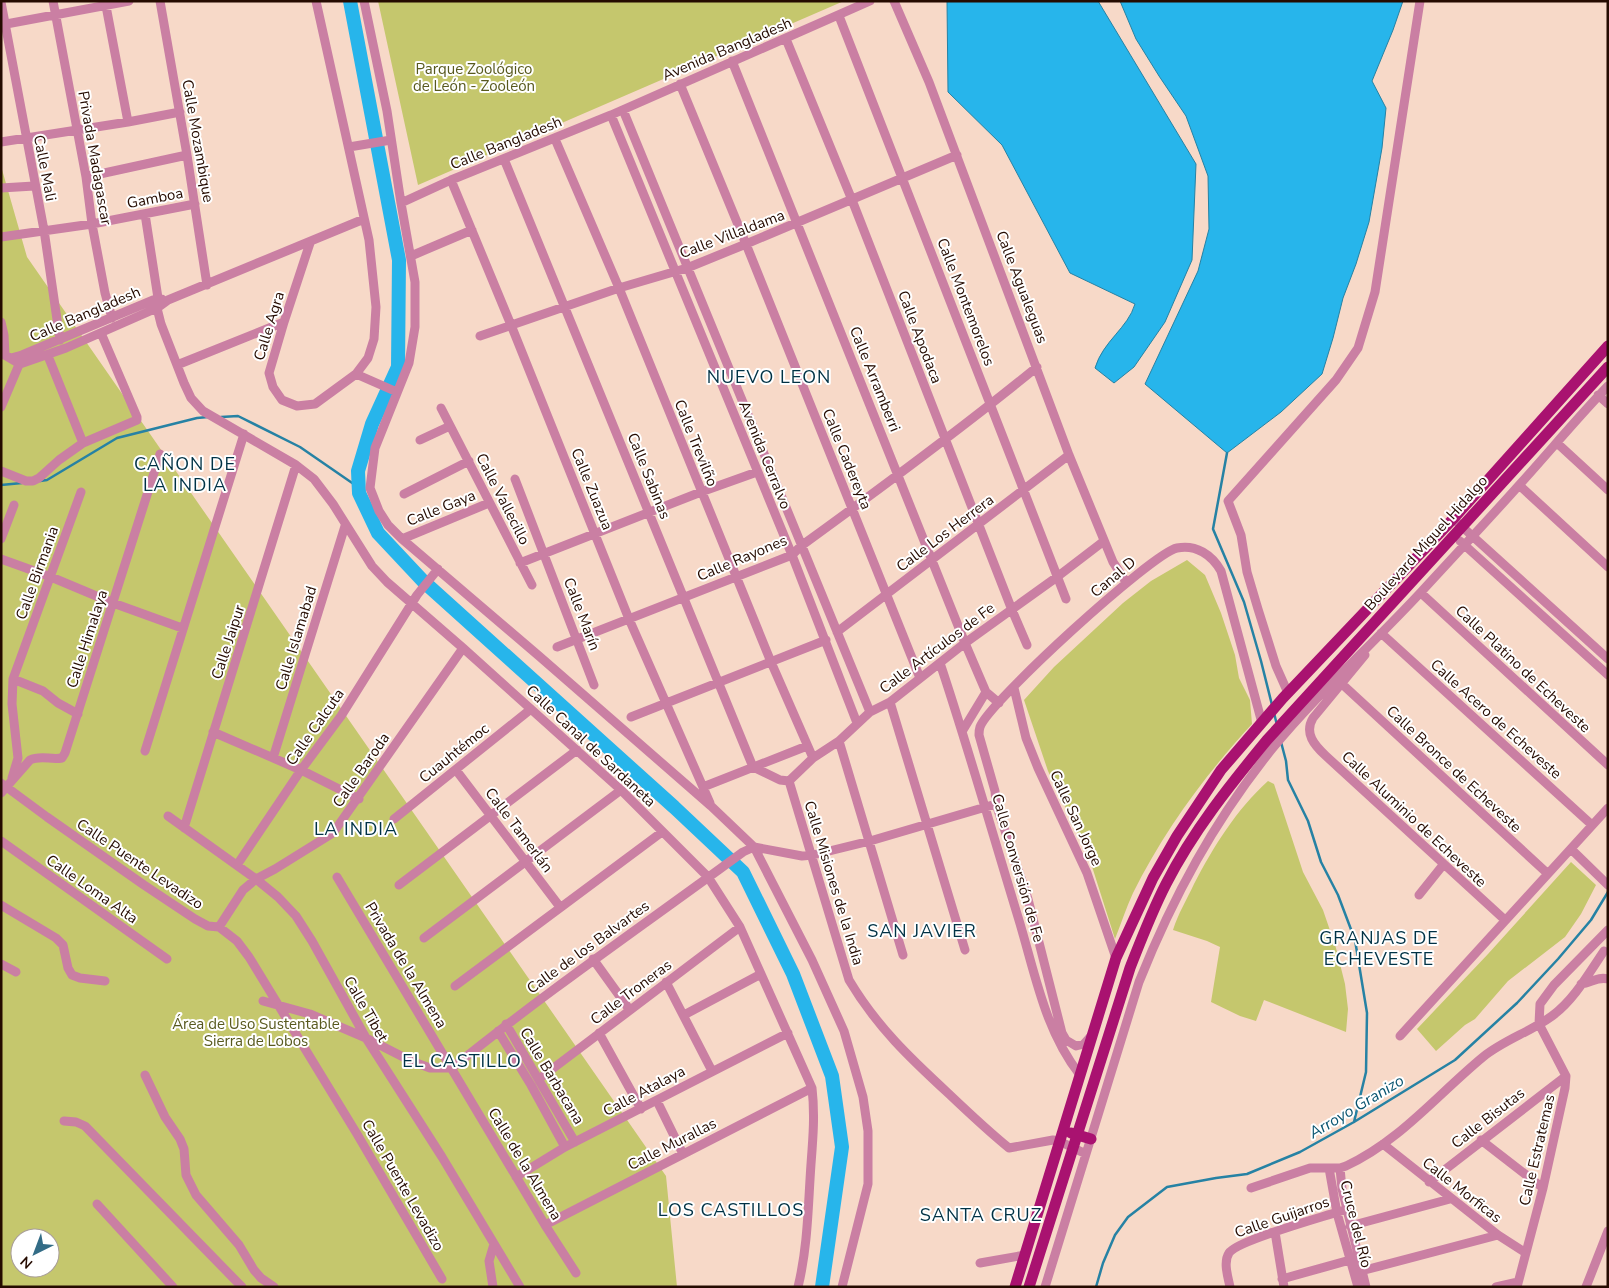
<svg xmlns="http://www.w3.org/2000/svg" width="1609" height="1288" font-family="'Nunito Sans',sans-serif">
	<rect width="100%" height="100%" fill="#f7d9c8"/>
	<!-- green -->
	<path fill="#c5c76d" fill-rule="evenodd" d="M 378,1 L 844,1 L 418,185 Z
		M 1,166 L 27,257 L 666,1176 L 677,1287 L 1,1287 ZM 20,1238 L 50,1238 L 50,1268 L 20,1268 Z
		M 1187,560 L 1205,575 L 1221,613 L 1235,655 L 1239,678 L 1250,700 L 1252,724 C 1205,775 1164,831 1133,893 C 1126,908 1121,924 1115,939 L 1089,857 L 1048,771 L 1024,700 L 1054,667 L 1123,603 L 1151,581 Z
		M 1268,781 L 1274,784 L 1303,872 L 1323,910 L 1336,948 L 1345,984 L 1348,1009 L 1346,1032 L 1264,1000 L 1256,1021 L 1240,1016 L 1211,1002 L 1220,947 L 1207,941 L 1173,930 C 1178,914 1187,899 1194,884 C 1214,846 1236,810 1268,781 Z
		M 1571,862 L 1596,885 L 1581,914 L 1565,937 L 1508,981 L 1475,1019 L 1465,1025 L 1436,1051 L 1417,1029 L 1488,954 Z"/>
	<!-- water -->
	<path fill="#27b5eb" stroke="#2682a4" d="M 947,1 L 1098,1 L 1196,164 L 1192,260 L 1165,322 L 1134,367 L 1114,383 L 1095,368 C 1103,341 1128,328 1135,304 L 1070,273 L 1002,145 L 948,92 Z
		M 1120,1 L 1403,1 L 1393,30 L 1372,81 L 1386,108 L 1382,148 L 1369,222 L 1356,264 L 1343,298 L 1333,338 L 1322,374 L 1281,412 L 1227,453 L 1145,384 L 1198,271 L 1209,229 L 1208,176 L 1186,116 L 1159,76 L 1136,39 Z"/>
	<g fill="none" stroke-linecap="round" stroke-linejoin="round">
		<!-- stream -->
		<path stroke="#2682a4" stroke-width="2.5" d="M 221,417 L 238,416 L 300,447 L 358,487
			M 1227,453 L 1213,529 L 1244,602 L 1261,661 L 1272,705
			M 40,481 L 47,480 L 117,438 L 197,418 L 208,417
			M 1,485 L 22,483
			M 1274,713 L 1277,725
			M 1281,742 L 1286,761 L 1288,780 L 1308,821 L 1321,862 L 1338,895 L 1355,940 L 1367,1013 L 1366,1072 L 1354,1122
			M 1096,1287 L 1103,1263 L 1115,1235 L 1128,1217 L 1167,1187 L 1216,1178 L 1247,1174 L 1300,1152 L 1354,1122 L 1455,1060 L 1517,1003 L 1558,959 L 1591,920 L 1608,892"/>
		<!-- river -->
		<path stroke="#27b5eb" stroke-width="14" d="M 350,1 L 399,260 L 398,367 L 372,424 L 358,471 L 359,493 L 378,533 L 423,581 L 674,807 L 743,872 L 793,974 L 832,1076 L 842,1147 L 822,1287"/>
		<!-- minor -->
		<path stroke="#ca7fa3" stroke-width="9" d="M 53,1 L 86,177 L 92,224 L 105,293 L 112,318
			M 160,1 L 187,155 L 207,285
			M 364,1 L 387,111 L 401,203 L 415,282 L 415,327 L 409,363 L 375,448 L 370,488 L 379,511 L 388,525 L 402,539 L 539,656 L 711,806 L 754,847 L 812,960 L 844,1031 L 863,1097 L 868,1131 L 868,1184 L 842,1287
			M 894,1 L 929,82 L 1069,455 L 1113,562 L 1126,582
			M 1,2 L 44,230 L 60,340
			M 106,6 L 128,122
			M 839,16 L 1066,599
			M 1,25 L 129,1
			M 786,39 L 852,200 L 1012,610 L 1027,645
			M 732,61 L 965,643 L 986,692 L 999,703
			M 680,84 L 746,244 L 920,678
			M 623,110 L 870,712
			M 611,115 L 792,555 L 857,723
			M 555,139 L 619,288 L 771,662 L 813,758
			M 1,142 L 128,122 L 180,112
			M 349,147 L 391,140
			M 504,159 L 753,767 L 780,780 L 789,781
			M 86,177 L 187,155
			M 451,180 L 511,325 L 629,619 L 710,803
			M 1,188 L 34,186
			M 401,203 L 451,180 L 611,115 L 870,1
			M 145,214 L 158,298 L 157,308 L 161,324 L 184,383 L 191,398 L 203,411 L 296,465 L 314,479 L 333,504 L 372,566 L 387,582 L 463,648 L 621,790 L 708,877 L 740,927 L 812,1088 C 815,1114 813,1138 811,1164 C 808,1206 808,1246 798,1287
			M 1,237 L 92,224 L 195,204
			M 310,243 L 284,322 L 269,373 L 273,387 L 282,400 L 297,406 L 315,404 L 356,374 L 368,358 L 374,339 L 376,307 L 369,240 L 316,1
			M 411,256 L 472,230
			M 1,322 L 4,335 L 5,355
			M 480,336 L 619,288 L 687,268 L 746,244 L 957,155
			M 1,353 L 20,364 L 66,348 L 157,308 L 168,300 L 364,219
			M 48,356 L 83,443
			M 11,358 L 22,355 L 158,298 L 162,299
			M 177,365 L 284,322
			M 356,374 L 397,392
			M 1598,395 L 1608,404
			M 1,407 L 21,360
			M 441,408 L 532,585
			M 420,440 L 450,426
			M 1557,443 L 1608,490
			M 1,471 L 26,481 L 33,481 L 39,478 L 59,460 L 83,443 L 137,420 L 137,417 L 101,333
			M 515,479 L 594,685
			M 1519,485 L 1608,567
			M 404,494 L 469,461
			M 1458,523 L 1608,659
			M 1,539 L 14,505
			M 402,539 L 489,503
			M 1460,541 L 1608,675
			M 1,559 L 51,577 L 113,603 L 182,628
			M 520,563 L 701,492 L 757,472
			M 1421,593 L 1608,765
			M 837,632 L 1069,455
			M 1381,633 L 1592,825
			M 557,647 L 792,555 L 801,546 C 881,488 960,430 1037,367
			M 1365,655 L 1313,718 C 1304,733 1314,745 1326,756 L 1505,920
			M 940,663 C 968,747 992,832 1018,917 C 1035,972 1044,1029 1080,1075
			M 13,679 L 43,691 L 58,703 L 78,714
			M 1342,684 L 1547,873
			M 1014,688 L 1026,738 L 1038,768 L 1087,873 L 1116,958
			M 1288,693 L 1276,666 L 1258,609 L 1247,572 L 1241,535 L 1228,501 L 1336,380 L 1358,348 L 1375,292 L 1420,1
			M 890,702 L 965,950
			M 631,717 L 826,640
			M 963,730 L 986,692
			M 213,732 L 301,770 L 359,799
			M 839,741 L 903,955
			M 145,751 L 244,434
			M 273,758 L 345,526
			M 456,770 L 560,907
			M 12,778 L 18,758 L 12,704 L 13,679 L 81,492
			M 789,781 L 849,980 C 877,1027 910,1058 949,1094 C 969,1113 988,1131 1009,1148 L 1053,1140 L 1059,1141 L 1086,1154
			M 789,781 L 813,758 L 839,741 L 870,712 L 890,702 L 965,643 L 1057,577 L 1104,541
			M 1,783 L 47,817 L 144,885 L 195,919 L 208,926 L 219,927 L 237,941 L 249,957 L 357,1134 L 442,1279
			M 703,787 L 807,746
			M 1,793 L 30,760 C 40,755 51,760 62,758 L 65,753 L 160,454
			M 168,816 L 256,879 L 278,897 L 296,916 L 312,941 L 366,1038 L 442,1157 L 520,1287
			M 394,819 L 531,709
			M 184,828 L 296,465
			M 1,841 L 167,959
			M 1571,849 L 1608,885
			M 237,865 L 301,770 L 341,716 L 417,595 L 438,569
			M 337,877 L 545,1225 L 576,1273
			M 399,885 L 577,750
			M 1419,895 L 1443,865
			M 1,905 L 56,938 L 63,945 L 68,968 L 72,975 L 80,978 L 105,981
			M 219,927 L 243,890 L 256,879 L 275,869 L 333,833 L 463,648
			M 424,938 L 621,790
			M 593,959 L 629,1009
			M 1,964 L 16,972
			M 666,982 L 712,1071
			M 1581,984 C 1591,983 1598,976 1608,979
			M 455,986 L 662,832
			M 263,1001 L 310,1014 L 366,1038 L 411,1061 L 430,1068 L 452,1068
			M 684,1015 L 761,974
			M 506,1024 L 575,1142
			M 498,1031 L 531,1085 L 565,1147
			M 599,1033 L 641,1109
			M 1092,1035 L 1084,1044 L 1076,1046 L 1066,1040 L 1062,1033 L 1028,899 L 996,804 L 995,791 L 979,735 C 979,732 979,730 980,727 C 988,703 1152,553 1177,548 C 1196,544 1212,555 1221,571 L 1262,723
			M 1400,1036 L 1608,808
			M 452,1068 C 546,992 645,924 743,852 L 754,847 L 802,856 L 813,855 L 870,841 L 996,804
			M 145,1075 L 165,1117 L 180,1139 L 184,1149 L 186,1175 L 196,1195 L 239,1245 L 254,1270 L 261,1278 L 274,1287
			M 539,1079 L 740,927
			M 657,1101 L 683,1154
			M 64,1121 L 76,1122 L 85,1126 L 242,1287
			M 1481,1140 L 1543,1188
			M 1383,1144 L 1498,1235 L 1526,1253
			M 1329,1168 L 1337,1213 L 1358,1287
			M 1340,1168 L 1342,1189 L 1366,1287
			M 516,1177 L 565,1147 L 788,1033
			M 1429,1182 L 1566,1076
			M 1251,1188 L 1310,1168 L 1340,1168 L 1346,1166 C 1400,1141 1438,1094 1483,1057 C 1504,1040 1530,1032 1552,1016 C 1574,1000 1589,973 1604,951
			M 97,1204 L 173,1287
			M 545,1225 L 812,1088
			M 1350,1226 L 1450,1199
			M 1275,1232 L 1284,1287
			M 980,1263 L 1025,1255
			M 1361,1271 L 1498,1235
			M 1282,1279 L 1350,1260
			M 493,1287 L 489,1261 L 494,1244
			M 1045,1287 L 1139,982 C 1173,897 1214,821 1272,749 C 1318,693 1373,644 1422,591 C 1455,555 1489,519 1521,483 C 1550,451 1578,417 1608,386
			M 1230,1287 C 1228,1277 1223,1262 1229,1253 C 1237,1240 1327,1216 1347,1209
			M 1496,1287 L 1518,1282
			M 1517,1287 L 1543,1188 L 1565,1088 L 1566,1076 L 1539,1024 L 1540,1004 L 1554,985 L 1608,930
			M 1586,1287 L 1608,1231"/>
		<!-- major -->
		<path stroke="#a91270" stroke-width="11" d="M 1071,1133 L 1091,1139
			M 1015,1287 L 1116,958 L 1153,878 L 1177,836 L 1221,770 L 1283,698 L 1453,519 L 1608,346
			M 1029,1287 L 1130,968 C 1141,940 1152,911 1166,884 C 1193,831 1230,785 1267,740 L 1608,367"/>
	</g>
	<g text-anchor="middle" stroke-width="4" stroke-linejoin="round" paint-order="stroke">
		<!-- street labels -->
		<g font-size="15" fill="#250b00" stroke="#fff">
			<text transform="translate(727 49) rotate(-23)" y="5">Avenida Bangladesh</text>
			<text transform="translate(198 141) rotate(80)" y="5">Calle Mozambique</text>
			<text transform="translate(506 143) rotate(-22)" y="5">Calle Bangladesh</text>
			<text transform="translate(95 158) rotate(80)" y="5">Privada Madagascar</text>
			<text transform="translate(45 168) rotate(79)" y="5">Calle Mali</text>
			<text transform="translate(155 198) rotate(-11)" y="5">Gamboa</text>
			<text transform="translate(732 234) rotate(-21)" y="5">Calle Villaldama</text>
			<text transform="translate(1022 287) rotate(69)" y="5">Calle Agualeguas</text>
			<text transform="translate(966 302) rotate(69)" y="5">Calle Montemorelos</text>
			<text transform="translate(85 314) rotate(-23)" y="5">Calle Bangladesh</text>
			<text transform="translate(269 326) rotate(-73)" y="5">Calle Agra</text>
			<text transform="translate(920 337) rotate(69)" y="5">Calle Apodaca</text>
			<text transform="translate(875 379) rotate(68)" y="5">Calle Arramberri</text>
			<text transform="translate(696 443) rotate(68)" y="5">Calle Trevilño</text>
			<text transform="translate(765 455) rotate(68)" y="5">Avenida Cerralvo</text>
			<text transform="translate(847 459) rotate(68)" y="5">Calle Cadereyta</text>
			<text transform="translate(649 476) rotate(68)" y="5">Calle Sabinas</text>
			<text transform="translate(592 489) rotate(68)" y="5">Calle Zuazua</text>
			<text transform="translate(503 499) rotate(63)" y="5">Calle Vallecillo</text>
			<text transform="translate(441 508) rotate(-22)" y="5">Calle Gaya</text>
			<text transform="translate(945 533) rotate(-37)" y="5">Calle Los Herrera</text>
			<text transform="translate(1426 543) rotate(-48)" y="5">Boulevard Miguel Hidalgo</text>
			<text transform="translate(742 558) rotate(-23)" y="5">Calle Rayones</text>
			<text transform="translate(37 573) rotate(-70)" y="5">Calle Birmania</text>
			<text transform="translate(1113 577) rotate(-40)" y="5">Canal D</text>
			<text transform="translate(582 614) rotate(69)" y="5">Calle Marín</text>
			<text transform="translate(296 638) rotate(-73)" y="5">Calle Islamabad</text>
			<text transform="translate(87 639) rotate(-72)" y="5">Calle Himalaya</text>
			<text transform="translate(228 642) rotate(-72)" y="5">Calle Jaipur</text>
			<text transform="translate(937 648) rotate(-37)" y="5">Calle Artículos de Fe</text>
			<text transform="translate(1523 669) rotate(43)" y="5">Calle Platino de Echeveste</text>
			<text transform="translate(1496 719) rotate(42)" y="5">Calle Acero de Echeveste</text>
			<text transform="translate(315 727) rotate(-55)" y="5">Calle Calcuta</text>
			<text transform="translate(591 746) rotate(43)" y="5">Calle Canal de Sardaneta</text>
			<text transform="translate(454 753) rotate(-39)" y="5">Cuauhtémoc</text>
			<text transform="translate(1454 769) rotate(43)" y="5">Calle Bronce de Echeveste</text>
			<text transform="translate(361 770) rotate(-55)" y="5">Calle Baroda</text>
			<text transform="translate(1076 818) rotate(65)" y="5">Calle San Jorge</text>
			<text transform="translate(1414 819) rotate(43)" y="5">Calle Aluminio de Echeveste</text>
			<text transform="translate(519 830) rotate(53)" y="5">Calle Tamerlán</text>
			<text transform="translate(140 864) rotate(34)" y="5">Calle Puente Levadizo</text>
			<text transform="translate(1018 868) rotate(74)" y="5">Calle Conversión de Fe</text>
			<text transform="translate(834 883) rotate(73)" y="5">Calle Misiones de la India</text>
			<text transform="translate(92 889) rotate(35)" y="5">Calle Loma Alta</text>
			<text transform="translate(588 947) rotate(-36)" y="5">Calle de los Balvartes</text>
			<text transform="translate(406 965) rotate(59)" y="5">Privada de la Almena</text>
			<text transform="translate(631 992) rotate(-37)" y="5">Calle Troneras</text>
			<text transform="translate(366 1009) rotate(60)" y="5">Calle Tibet</text>
			<text transform="translate(552 1076) rotate(59)" y="5">Calle Barbacana</text>
			<text transform="translate(644 1091) rotate(-28)" y="5">Calle Atalaya</text>
			<text transform="translate(1488 1118) rotate(-38)" y="5">Calle Bisutas</text>
			<text transform="translate(672 1144) rotate(-27)" y="5">Calle Murallas</text>
			<text transform="translate(1537 1150) rotate(-77)" y="5">Calle Estratemas</text>
			<text transform="translate(525 1164) rotate(59)" y="5">Calle de la Almena</text>
			<text transform="translate(403 1185) rotate(60)" y="5">Calle Puente Levadizo</text>
			<text transform="translate(1462 1190) rotate(38)" y="5">Calle Morficas</text>
			<text transform="translate(1282 1217) rotate(-19)" y="5">Calle Guijarros</text>
			<text transform="translate(1356 1224) rotate(76)" y="5">Cruce del Río</text>
		</g>
		<!-- park labels -->
		<g font-size="15" fill="#58591e" stroke="#fff">
			<text x="474" y="74">Parque Zoológico<tspan x="474" dy="17">de León - Zooleón</tspan></text>
			<text x="256" y="1029">Área de Uso Sustentable<tspan x="256" dy="17">Sierra de Lobos</tspan></text>
		</g>
		<!-- water labels -->
		<g font-size="16" font-style="italic" fill="#095470" stroke="#fff">
			<text transform="translate(1356 1106) rotate(-31)" y="6">Arroyo Granizo</text>
		</g>
		<!-- quarter labels -->
		<g font-size="18" letter-spacing="1" fill="#003245" stroke="#fff">
			<text x="769" y="383">NUEVO LEON</text>
			<text x="185" y="470">CAÑON DE<tspan x="185" dy="21">LA INDIA</tspan></text>
			<text x="356" y="835">LA INDIA</text>
			<text x="922" y="937">SAN JAVIER</text>
			<text x="1379" y="944">GRANJAS DE<tspan x="1379" dy="21">ECHEVESTE</tspan></text>
			<text x="462" y="1067">EL CASTILLO</text>
			<text x="731" y="1216">LOS CASTILLOS</text>
			<text x="981" y="1221">SANTA CRUZ</text>
		</g>
	</g>
	<!-- border -->
	<rect width="1609" height="1288" fill="none" stroke="#250b00" stroke-width="5"/>
	<!-- north arrow -->
	<g transform="translate(35 1253) rotate(222)"><circle r="24" fill="#ffffff" stroke="#a89d99"/>
	<path d="M0-4L9 19L0 12L-9 19Z" fill="#336c86"/>
	<text y="-8" font-size="14" font-weight="bold" text-anchor="middle" fill="#250b00">N</text>
	</g>
</svg>
